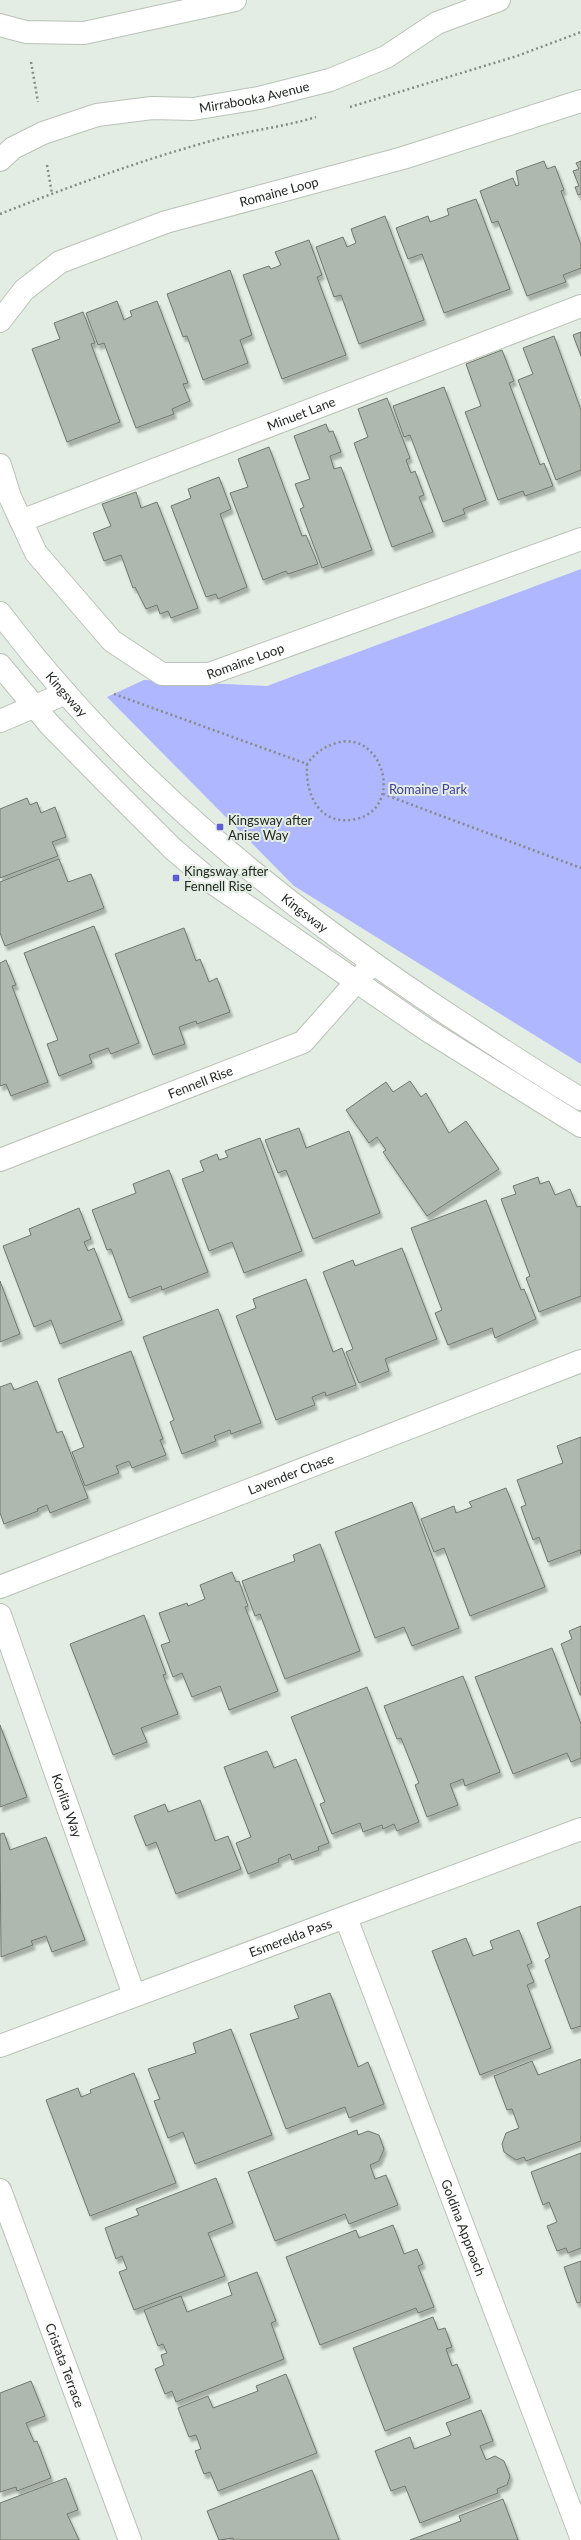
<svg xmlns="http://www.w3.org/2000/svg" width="581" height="2540" font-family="Lato,sans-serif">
	<defs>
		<filter id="shadow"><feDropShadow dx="2.5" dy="4.5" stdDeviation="1" flood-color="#0004"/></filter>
	</defs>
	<rect width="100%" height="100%" fill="#e3ede3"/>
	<!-- green -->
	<path fill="#aeb7ff" d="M 581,569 L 581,1064 L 294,886 L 107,697 L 144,680 L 267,686 Z"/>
	<!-- building -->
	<path fill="#afb8ae" stroke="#70786f" filter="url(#shadow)" d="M 544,161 L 547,169 L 555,166 L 564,190 L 561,191 L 581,245 L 581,268 L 563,275 L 566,282 L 527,296 L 498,221 L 492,223 L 480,191 L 513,178 L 516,186 L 519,185 L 516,171 Z
		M 581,161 L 581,194 L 578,195 L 575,187 L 579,186 L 573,171 L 579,169 L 576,163 Z
		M 476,199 L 510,289 L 444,313 L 422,254 L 408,259 L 396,228 L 428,216 L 430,222 L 449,215 L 447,209 Z
		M 385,216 L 424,320 L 359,344 L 341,295 L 334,297 L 316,247 L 343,237 L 347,247 L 356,243 L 351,229 Z
		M 309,240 L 322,275 L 317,277 L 346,355 L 282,379 L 243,275 L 269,266 L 271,269 L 281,265 L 275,252 Z
		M 230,270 L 252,335 L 240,340 L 248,363 L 203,380 L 187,336 L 183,337 L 167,294 Z
		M 117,301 L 124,320 L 132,316 L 130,311 L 157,301 L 188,383 L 183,384 L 190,401 L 172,409 L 174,414 L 136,428 L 104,343 L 98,345 L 86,313 Z
		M 83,312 L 95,343 L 91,344 L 120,422 L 67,442 L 32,349 L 60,339 L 54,323 Z
		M 581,332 L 581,356 L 573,335 Z
		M 554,336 L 581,410 L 581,470 L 556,480 L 518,380 L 533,374 L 523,348 Z
		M 502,350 L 514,381 L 509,383 L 540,465 L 544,463 L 553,486 L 525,496 L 523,491 L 498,500 L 465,412 L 481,406 L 466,364 Z
		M 444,387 L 486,500 L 463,509 L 465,514 L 443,522 L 410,435 L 404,437 L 393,406 Z
		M 387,398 L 410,458 L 406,460 L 411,473 L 415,471 L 424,495 L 419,497 L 433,532 L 392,547 L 354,443 L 368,437 L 358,409 Z
		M 326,424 L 329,432 L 333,431 L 341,452 L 330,456 L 334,469 L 341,467 L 372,550 L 322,568 L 300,509 L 304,507 L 295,484 L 310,479 L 294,436 Z
		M 269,447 L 302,536 L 306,535 L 318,564 L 288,574 L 286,571 L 263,580 L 230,493 L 248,487 L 238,459 Z
		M 219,477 L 231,509 L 220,514 L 247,587 L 218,599 L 216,594 L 206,597 L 171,506 L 191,498 L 188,489 Z
		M 136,492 L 141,508 L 157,502 L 198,608 L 171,618 L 168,611 L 160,614 L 157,605 L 146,609 L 135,587 L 133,588 L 121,555 L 104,561 L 93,533 L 111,526 L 102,504 Z
		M 27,798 L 30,805 L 37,802 L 41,813 L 55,807 L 66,837 L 52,842 L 58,856 L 0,878 L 0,809 Z
		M 59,859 L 68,882 L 91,874 L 104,908 L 5,946 L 0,933 L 0,882 Z
		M 94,926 L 139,1043 L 111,1054 L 108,1048 L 89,1055 L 92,1063 L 59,1076 L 47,1044 L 58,1040 L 24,953 Z
		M 184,928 L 196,961 L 200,959 L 209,982 L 217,978 L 230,1012 L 197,1024 L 196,1021 L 179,1027 L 185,1044 L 153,1055 L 115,954 Z
		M 6,960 L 16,985 L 12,986 L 48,1082 L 11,1096 L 6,1084 L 0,1086 L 0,963 Z
		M 410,1081 L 421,1097 L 426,1093 L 449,1133 L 466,1121 L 499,1169 L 427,1216 L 383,1152 L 386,1150 L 377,1137 L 369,1143 L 346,1110 L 386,1082 L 393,1092 Z
		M 299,1128 L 306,1148 L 349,1131 L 380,1213 L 313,1239 L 286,1170 L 278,1173 L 265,1140 Z
		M 260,1138 L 302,1251 L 244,1273 L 232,1242 L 209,1251 L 182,1179 L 204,1171 L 200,1161 L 217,1154 L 219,1160 L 228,1157 L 225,1151 Z
		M 169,1170 L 208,1272 L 162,1290 L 161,1286 L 129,1298 L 111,1249 L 107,1250 L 92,1210 L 136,1193 L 133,1184 Z
		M 538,1177 L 540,1184 L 549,1181 L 555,1195 L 570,1189 L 577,1207 L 581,1206 L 581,1296 L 539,1312 L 526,1278 L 530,1276 L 501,1199 L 516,1194 L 513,1186 Z
		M 486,1200 L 521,1290 L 524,1289 L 536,1319 L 495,1338 L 492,1328 L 448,1345 L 435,1313 L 442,1310 L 411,1228 Z
		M 79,1208 L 91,1239 L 84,1242 L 88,1251 L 94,1248 L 122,1320 L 60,1344 L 51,1320 L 34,1327 L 3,1246 L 31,1235 L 29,1229 Z
		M 402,1248 L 437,1339 L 385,1359 L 389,1371 L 359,1383 L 346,1352 L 353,1349 L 323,1272 L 353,1260 L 355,1266 Z
		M 306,1279 L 333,1352 L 342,1348 L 356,1385 L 326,1396 L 325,1392 L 312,1397 L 315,1405 L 276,1420 L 236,1316 L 256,1308 L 253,1299 Z
		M 0,1281 L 20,1334 L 0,1342 Z
		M 218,1309 L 261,1423 L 231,1434 L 230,1430 L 214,1436 L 216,1441 L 182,1454 L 170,1422 L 174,1420 L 143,1337 Z
		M 131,1351 L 163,1439 L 160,1440 L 166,1455 L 132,1468 L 129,1461 L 116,1466 L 119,1473 L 85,1486 L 72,1452 L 84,1447 L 58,1379 Z
		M 37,1381 L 57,1433 L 62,1431 L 88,1498 L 50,1513 L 47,1505 L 37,1509 L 38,1511 L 4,1524 L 0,1513 L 0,1387 L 11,1383 L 14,1390 Z
		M 581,1437 L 581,1554 L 580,1550 L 548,1562 L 539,1537 L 533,1540 L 521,1507 L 526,1505 L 517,1480 L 563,1463 L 557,1446 Z
		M 506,1488 L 545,1587 L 470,1616 L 444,1548 L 434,1552 L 421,1519 L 454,1506 L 456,1513 L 472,1507 L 469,1502 Z
		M 412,1502 L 459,1628 L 412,1646 L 404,1627 L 375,1638 L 335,1532 Z
		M 320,1544 L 360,1651 L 285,1679 L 260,1614 L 255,1616 L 242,1581 L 295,1561 L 293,1555 Z
		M 232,1572 L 236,1582 L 239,1581 L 248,1606 L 245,1607 L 278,1691 L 229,1710 L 220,1686 L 192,1697 L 182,1673 L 173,1677 L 161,1645 L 170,1642 L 159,1613 L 187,1603 L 188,1606 L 205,1599 L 200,1585 Z
		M 144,1615 L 166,1674 L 163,1675 L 178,1714 L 141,1728 L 147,1742 L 113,1755 L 70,1644 Z
		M 581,1626 L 581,1695 L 580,1695 L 561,1644 L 572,1639 L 569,1631 Z
		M 552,1648 L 581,1724 L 581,1758 L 571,1762 L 567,1753 L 513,1774 L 475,1677 Z
		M 463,1676 L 500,1772 L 465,1786 L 463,1779 L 450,1784 L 458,1805 L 427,1817 L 415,1785 L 419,1783 L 401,1738 L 397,1739 L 384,1706 Z
		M 367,1687 L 419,1822 L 397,1831 L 394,1824 L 383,1829 L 382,1825 L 363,1832 L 360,1823 L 332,1834 L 320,1804 L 325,1802 L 291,1717 Z
		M 0,1725 L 27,1797 L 0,1807 Z
		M 267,1751 L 274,1768 L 296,1759 L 329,1843 L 318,1847 L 319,1850 L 292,1860 L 290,1854 L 278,1859 L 279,1862 L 248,1874 L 236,1843 L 251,1837 L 224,1767 Z
		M 200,1800 L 215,1841 L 228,1836 L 241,1869 L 176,1894 L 156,1842 L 146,1846 L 134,1816 L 165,1804 L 168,1812 Z
		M 4,1833 L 10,1850 L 46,1837 L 85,1940 L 52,1952 L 46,1936 L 31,1941 L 33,1945 L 1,1957 L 0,1834 Z
		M 581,1906 L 581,2026 L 571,2029 L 545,1960 L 550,1957 L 537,1923 Z
		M 519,1930 L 532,1963 L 527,1965 L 534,1982 L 527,1985 L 551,2048 L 480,2075 L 432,1951 L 466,1938 L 473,1956 L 493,1949 L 490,1941 Z
		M 330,1993 L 358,2067 L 368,2062 L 384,2104 L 349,2118 L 345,2107 L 286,2129 L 250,2034 L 299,2018 L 294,2006 Z
		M 231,2029 L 272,2135 L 195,2164 L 183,2132 L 168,2138 L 154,2101 L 160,2099 L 148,2069 L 196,2053 L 193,2043 Z
		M 581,2059 L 581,2141 L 526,2161 L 524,2157 L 516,2160 L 504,2152 L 502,2144 L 506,2133 L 519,2128 L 512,2109 L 507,2110 L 494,2076 L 532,2061 L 538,2075 Z
		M 134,2073 L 176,2183 L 90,2216 L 46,2100 L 78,2088 L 81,2097 L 91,2093 L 90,2090 Z
		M 357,2130 L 358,2135 L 368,2131 L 379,2135 L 384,2149 L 379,2161 L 370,2165 L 375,2179 L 386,2175 L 398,2205 L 349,2224 L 345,2214 L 275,2241 L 248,2172 Z
		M 581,2153 L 581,2248 L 568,2253 L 566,2248 L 557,2251 L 547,2226 L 557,2222 L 549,2202 L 543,2205 L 531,2172 Z
		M 216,2178 L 233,2223 L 208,2233 L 225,2276 L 134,2310 L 119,2272 L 127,2269 L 122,2256 L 116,2259 L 105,2228 L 139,2215 L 136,2209 Z
		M 393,2225 L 404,2254 L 417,2249 L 423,2264 L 418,2266 L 434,2307 L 418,2313 L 416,2308 L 320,2345 L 286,2257 L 356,2230 L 359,2238 Z
		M 581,2261 L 581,2302 L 577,2303 L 564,2267 Z
		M 257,2272 L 276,2321 L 271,2323 L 284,2359 L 176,2402 L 172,2391 L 165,2394 L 155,2369 L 164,2365 L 161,2355 L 167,2353 L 163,2344 L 158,2346 L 144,2310 L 181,2296 L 187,2312 L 232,2295 L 228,2283 Z
		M 433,2317 L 438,2330 L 445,2328 L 452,2347 L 446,2349 L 452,2366 L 457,2364 L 470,2398 L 385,2431 L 353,2348 Z
		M 286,2374 L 317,2453 L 218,2491 L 210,2472 L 204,2474 L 195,2451 L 201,2449 L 196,2435 L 189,2437 L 178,2408 L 208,2396 L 213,2408 L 258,2391 L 256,2386 Z
		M 31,2381 L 45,2416 L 26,2423 L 34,2442 L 37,2441 L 51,2478 L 17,2491 L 16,2487 L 0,2492 L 0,2393 Z
		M 481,2410 L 493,2441 L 480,2446 L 486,2460 L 495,2456 L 504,2461 L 510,2476 L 507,2485 L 497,2489 L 498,2493 L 420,2523 L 405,2486 L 391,2491 L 375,2451 L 410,2437 L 414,2449 L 451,2435 L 446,2423 Z
		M 312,2470 L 339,2540 L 234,2540 L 233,2538 L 219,2540 L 207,2511 Z
		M 66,2478 L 78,2510 L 67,2514 L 79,2540 L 0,2540 L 0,2503 Z
		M 503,2499 L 518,2540 L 410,2540 L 461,2521 L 459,2516 Z"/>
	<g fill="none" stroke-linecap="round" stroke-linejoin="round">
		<defs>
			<g id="street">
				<path id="s1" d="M 0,321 L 24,290 L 60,262 L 166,222 L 403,158 L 581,101"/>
				<path id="s2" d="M 0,465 L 10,497 L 36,553 L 112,641 L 162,674 L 209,674 L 581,539"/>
				<path id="s3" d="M 21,521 L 581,306"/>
				<path d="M 0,721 L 66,693"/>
				<path id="s4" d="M 0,1160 L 303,1042 L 373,963"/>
				<path id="s5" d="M 0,1587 L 581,1361"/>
				<path id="s6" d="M 0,1615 L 134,1995"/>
				<path id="s7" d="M 346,1918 L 581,2537"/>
				<path id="s8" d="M 0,2046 L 581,1829"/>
				<path id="s9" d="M 0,2190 L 130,2540"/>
			</g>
			<g id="secondary">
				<path id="s10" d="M 0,613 C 123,776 282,905 452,1017 C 495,1045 537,1073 581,1099"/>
				<path d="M 0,665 L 50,725 L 109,785 L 173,849 L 213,883 L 427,1030 L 581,1126"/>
			</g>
			<g id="primary">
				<path d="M 0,25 L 26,32 L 84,33 L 235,0"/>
				<path id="s11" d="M 0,160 L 13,148 L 43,133 L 97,115 L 152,108 L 193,109 L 259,98 L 330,80 L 386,57 L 437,23 L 499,0"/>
			</g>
		</defs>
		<!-- street casing -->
		<use href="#street" stroke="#b9c2b8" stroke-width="24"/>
		<!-- secondary casing -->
		<use href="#secondary" stroke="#b9c2b8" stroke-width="24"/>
		<!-- primary casing -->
		<use href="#primary" stroke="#b9c2b8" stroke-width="24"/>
		<!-- path -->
		<path stroke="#858c85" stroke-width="2.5" stroke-dasharray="2 3" stroke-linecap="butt" d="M 31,62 L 38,102
			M 350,107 L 517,56 L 581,32
			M 47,165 L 52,194
			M 0,214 C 71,186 144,159 218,139 C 251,130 284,127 316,117
			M 114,694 L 307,764 C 305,795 320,827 356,819 C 405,808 383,729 336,743 C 324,747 315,753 307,764
			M 383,794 L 581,868"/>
		<!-- street -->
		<use href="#street" stroke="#fff" stroke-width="22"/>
		<!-- secondary -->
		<use href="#secondary" stroke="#fff" stroke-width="22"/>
		<!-- primary -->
		<use href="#primary" stroke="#fff" stroke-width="22"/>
	</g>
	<!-- markers -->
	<g fill="#5e5ed7" stroke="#e3ede3" stroke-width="1.5">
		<rect x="216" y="823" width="8" height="8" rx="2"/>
		<rect x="172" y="874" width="8" height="8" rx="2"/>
	</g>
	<g text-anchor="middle" stroke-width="4" stroke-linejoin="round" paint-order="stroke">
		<!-- street labels -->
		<g font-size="13" fill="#232723" stroke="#e3ede3">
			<text dy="5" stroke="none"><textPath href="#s11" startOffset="267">Mirrabooka Avenue</textPath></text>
			<text dy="5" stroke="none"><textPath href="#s1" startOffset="315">Romaine Loop</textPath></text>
			<text dy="5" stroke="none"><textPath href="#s3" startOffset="300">Minuet Lane</textPath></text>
			<text dy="5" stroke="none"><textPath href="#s2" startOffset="357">Romaine Loop</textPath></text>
			<text dy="5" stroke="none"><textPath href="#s10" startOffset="105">Kingsway</textPath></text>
			<text dy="5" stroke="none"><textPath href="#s10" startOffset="429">Kingsway</textPath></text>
			<text dy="5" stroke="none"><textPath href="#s4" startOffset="215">Fennell Rise</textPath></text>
			<text dy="5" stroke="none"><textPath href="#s5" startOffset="312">Lavender Chase</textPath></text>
			<text dy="5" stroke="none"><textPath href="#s6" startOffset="202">Korlita Way</textPath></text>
			<text dy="5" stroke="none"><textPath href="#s8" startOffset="310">Esmerelda Pass</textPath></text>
			<text dy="5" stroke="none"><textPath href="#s7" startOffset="331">Goldina Approach</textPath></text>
			<text dy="5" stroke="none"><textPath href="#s9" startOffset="187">Cristata Terrace</textPath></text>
		</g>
		<!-- park labels -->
		<g font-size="13" fill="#41419d" stroke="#e3ede3">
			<text x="428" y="794">Romaine Park</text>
		</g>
		<!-- poi labels -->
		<g font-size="13" fill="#232723" stroke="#e3ede3" text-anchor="start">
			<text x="228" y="825">Kingsway after<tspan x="228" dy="15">Anise Way</tspan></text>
			<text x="184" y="876">Kingsway after<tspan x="184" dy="15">Fennell Rise</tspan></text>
		</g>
	</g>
</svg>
